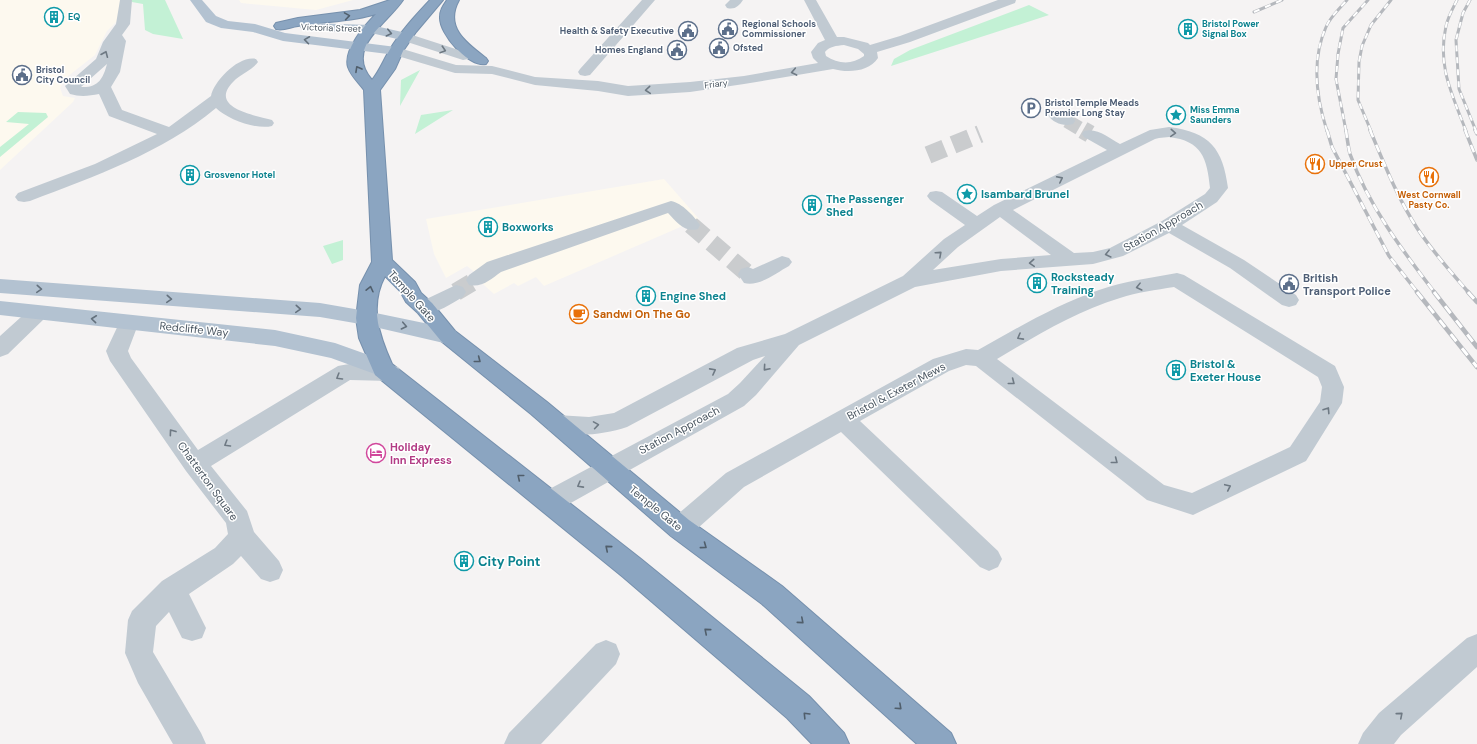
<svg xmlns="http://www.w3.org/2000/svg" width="1477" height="744" font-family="'DM Sans',sans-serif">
	<rect width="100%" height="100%" fill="#f5f3f3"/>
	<!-- commercial -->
	<path fill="#fdf9ef" d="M 0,0 L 123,0 L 120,18 L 107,31 L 95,55 L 67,77 L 60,88 L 63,96 L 75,98 L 73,102 L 0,170 Z
		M 239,0 L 353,0 L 316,10 L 241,3 Z
		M 664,179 L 699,219 L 544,286 L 536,277 L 518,286 L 514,283 L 494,294 L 475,277 L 478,275 L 467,266 L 446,278 L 434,254 L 426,219 Z"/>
	<!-- green -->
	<path fill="#c3f1d5" d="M 132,0 L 165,0 L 183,39 L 153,34 L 145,30 L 143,4 L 132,2 Z
		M 1029,5 L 1049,15 L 891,66 L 894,59 L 910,50 Z
		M 420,70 L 400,106 L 401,80 Z
		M 453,110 L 415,134 L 421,115 Z
		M 18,112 L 46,113 L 48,117 L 0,157 L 0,147 L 29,124 L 6,122 Z
		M 343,240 L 343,260 L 332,264 L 323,246 Z"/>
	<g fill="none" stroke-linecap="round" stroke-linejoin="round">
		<!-- minor-tunnel-far1 -->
		<path stroke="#caccce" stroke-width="14" stroke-dasharray="14 7" stroke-linecap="butt" d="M 1067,121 L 1084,131"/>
		<!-- minor-tunnel -->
		<path stroke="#caccce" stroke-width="18" stroke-dasharray="18 9" stroke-linecap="butt" d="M 1083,130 L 1090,134
			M 928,155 L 980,134
			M 691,225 L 748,274
			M 456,292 L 476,280"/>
		<defs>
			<path id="highway" d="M 390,0 L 403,0 C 387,24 344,48 372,80 C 380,70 383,61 389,51 C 400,32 415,16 430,0 L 443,0 L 416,32 L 403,51 L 395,69 L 380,90 L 392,260 L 415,282 L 421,293 L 432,303 L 455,331 L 547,402 L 689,520 L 782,586 L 951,733 L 956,744 L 917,744 L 762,604 L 671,536 L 531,414 L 441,341 L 418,313 L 406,302 L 400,291 L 385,276 C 369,306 379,335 392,364 L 641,559 L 809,696 L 844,733 L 849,744 L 812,744 L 787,718 L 623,577 L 375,375 L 359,338 L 356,318 L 360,285 L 372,262 L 364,90 C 359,83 351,76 348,67 C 343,50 365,25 376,14 C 351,22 324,21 298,26 C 290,27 284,31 276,29 L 274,26 L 276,23 L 298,18 L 360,10 Z
				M 447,0 L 459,0 C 444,27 466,43 486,58 L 488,61 L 486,64 C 469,68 439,34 440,17 C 440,10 443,6 447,0 Z"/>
		</defs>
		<!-- highway casing -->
		<use href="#highway" stroke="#7690ad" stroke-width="2"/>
		<!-- minor -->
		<path fill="#c1cad2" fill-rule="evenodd" d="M 120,0 L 132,0 L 130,24 L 122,35 L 126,41 L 120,72 L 111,87 L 122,110 L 169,127 L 211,96 C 214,81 239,55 256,59 L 258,62 C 253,69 243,73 236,79 C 205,107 253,115 272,120 L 274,123 L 272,126 C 256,130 227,119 216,108 C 162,153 95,176 30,201 L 24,202 L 18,201 L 15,197 L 18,193 L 95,164 L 157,134 L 109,116 L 99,94 C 89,96 80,97 70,94 L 65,86 L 96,59 L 103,42 L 116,24 ZM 107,64 C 103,79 98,88 81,87 Z
			M 642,0 L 655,0 L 590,75 L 585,76 L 580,75 L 578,72 L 580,69 Z
			M 730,0 L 743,0 C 739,6 735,10 727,8 L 725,5 Z
			M 804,0 L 816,0 L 837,37 L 844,37 L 868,43 L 870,45 L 900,36 L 998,0 L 1016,0 L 1015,3 L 910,42 L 877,52 L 878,58 C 869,72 848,73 833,69 L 744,84 L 690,92 L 628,96 L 598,91 L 535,85 L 492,74 L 455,73 L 391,54 L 389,51 L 391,48 L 396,47 L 456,65 L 492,66 L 535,77 L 598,81 L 628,86 L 690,82 L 744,76 L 818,63 L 813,58 L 811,52 L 818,43 L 825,40 ZM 844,45 L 858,49 L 864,54 L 864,56 C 852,65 838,64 826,56 L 825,52 C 830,46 836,46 844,45 Z
			M 406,33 L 468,53 L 470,56 L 468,59 L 463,60 L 401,40 L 399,37 L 401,34 Z
			M 1056,110 L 1073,118 L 1075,121 L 1073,124 C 1064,127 1053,123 1048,115 L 1050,112 Z
			M 1169,127 C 1210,132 1223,149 1228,188 L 1217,202 L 1182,225 L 1244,260 L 1296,295 L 1299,300 L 1296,305 L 1289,307 L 1282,305 L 1230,268 L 1169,233 L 1123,256 L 1093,264 L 1001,271 L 915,287 L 799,345 L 756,395 L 744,406 L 560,509 L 551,512 L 542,509 L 538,501 L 542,493 L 728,394 L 740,383 L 765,356 L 753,360 L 627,427 C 603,435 573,438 549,430 L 545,424 L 549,418 L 557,415 L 589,417 L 614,413 L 737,348 L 785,334 L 903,276 L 944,239 L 965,225 L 930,200 L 927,196 L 930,192 L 936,191 L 942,192 L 977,216 L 994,205 L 1107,150 L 1084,137 L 1082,134 L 1084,131 C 1097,127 1109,138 1120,144 L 1150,130 ZM 1169,137 C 1202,141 1207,158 1210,188 L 1205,194 L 1162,221 L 1110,248 L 1093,252 L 1074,253 L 1013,210 L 1155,139 L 1159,138 ZM 1000,217 L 1051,255 L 1001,259 L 933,270 L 958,247 Z
			M 671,201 C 682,203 694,216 700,225 L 698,229 C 684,233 677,222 668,213 L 501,272 C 491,279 482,288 469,285 L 466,280 L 469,275 L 487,262 Z
			M 782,256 L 789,258 L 792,262 L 789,266 C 776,273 759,287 744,283 L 738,274 L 741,269 L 748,267 L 753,269 Z
			M 1177,273 L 1184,275 L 1335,366 L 1344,387 L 1342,403 L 1306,461 L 1193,515 L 1147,500 L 976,366 L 966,365 L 949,371 L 860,421 L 998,551 L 1002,559 L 998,567 L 989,571 L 980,567 L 841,432 L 744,487 L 689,536 L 680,539 L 671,536 L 667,528 L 671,520 L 726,473 L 933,359 L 966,349 L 978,350 C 1017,328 1056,305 1099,290 C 1124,281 1151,278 1177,273 ZM 1174,287 L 1318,377 L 1322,387 L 1320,402 L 1290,447 L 1192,493 L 1164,485 L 997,359 C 1036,336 1076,311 1120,298 C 1137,292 1156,290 1174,287 Z
			M 456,285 L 463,287 L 466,292 L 463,297 C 450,304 433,317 418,313 L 415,308 L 418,303 Z
			M 38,306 L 45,308 L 48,313 L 45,318 L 8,354 L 0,357 L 0,336 L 31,308 Z
			M 129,315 L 136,317 L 139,322 L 128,351 L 131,358 L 198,450 L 338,366 C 353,362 383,363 398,367 L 401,373 L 398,379 L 390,381 L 350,380 L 211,466 L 247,511 L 254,532 L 279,561 L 283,570 L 279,579 L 270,582 L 261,579 L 241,556 L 233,564 L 189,594 L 206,628 L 202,638 L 192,641 L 182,638 L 169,612 L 156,626 L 153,652 L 201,733 L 206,744 L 173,744 L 138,683 L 125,653 L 128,620 L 132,611 L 162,581 L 215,548 L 228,534 L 226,523 L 186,471 L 110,361 L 106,351 L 122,317 Z
			M 1477,634 L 1477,667 L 1401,735 L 1394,744 L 1358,744 L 1363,733 L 1379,713 L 1467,638 Z
			M 606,640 L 616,644 L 620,654 L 616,664 L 541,744 L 504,744 L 509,733 L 596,644 Z"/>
		<!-- major -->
		<path fill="#b3c2d1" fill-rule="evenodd" d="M 190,0 L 202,0 L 216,16 L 228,21 L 255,24 L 285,33 L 396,47 L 401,48 L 403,51 L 401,54 L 396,55 L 283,41 L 253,32 L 221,28 L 206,22 Z
			M 307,23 L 371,25 L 411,34 L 413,37 L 411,40 L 406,41 L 371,33 L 302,30 L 300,27 L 302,24 Z
			M 0,279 L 320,303 L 366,311 L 448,328 L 455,331 L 459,336 L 455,341 L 448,344 L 366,325 L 320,317 L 0,293 Z
			M 0,301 L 275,330 L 335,343 L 391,363 L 394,369 L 391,375 L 383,377 L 331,358 L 275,346 L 0,315 Z"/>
		<!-- highway -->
		<use href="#highway" fill="#8ba5c1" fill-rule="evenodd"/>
		<defs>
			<path id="rail-far2" d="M 1457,0 C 1453,8 1448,17 1446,26 C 1437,66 1452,94 1466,131
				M 1470,0 L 1463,13 L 1456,40 L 1459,89 L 1476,131
				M 1254,12 L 1282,0
				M 1327,131 C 1316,97 1311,61 1326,27 C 1330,17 1340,8 1347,0
				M 1346,131 L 1336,79 L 1338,54 L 1343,28 L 1368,0
				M 1371,131 L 1358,100 L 1359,62 L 1362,46 L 1371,25 L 1391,0"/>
			<path id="rail-far1" d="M 1327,130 L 1332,147 L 1389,256 L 1418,293
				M 1346,130 C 1347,138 1348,146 1350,154 C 1368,205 1402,250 1435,293
				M 1370,130 C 1384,163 1397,197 1417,228 C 1432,251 1451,272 1469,293
				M 1465,130 L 1477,160
				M 1475,130 L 1477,134"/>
			<path id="rail" d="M 1417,292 L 1477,367
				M 1434,292 L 1477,347
				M 1468,292 L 1477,302"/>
		</defs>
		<!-- rail-far2 casing -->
		<use href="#rail-far2" stroke="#b5b8bd" stroke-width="3"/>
		<!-- rail-far1 casing -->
		<use href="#rail-far1" stroke="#b5b8bd" stroke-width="3.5"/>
		<!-- rail casing -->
		<use href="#rail" stroke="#b5b8bd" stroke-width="4.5"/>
		<!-- rail-far2 -->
		<use href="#rail-far2" stroke="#fff" stroke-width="2" stroke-dasharray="6" stroke-linecap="butt"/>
		<!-- rail-far1 -->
		<use href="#rail-far1" stroke="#fff" stroke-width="2.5" stroke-dasharray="8" stroke-linecap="butt"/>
		<!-- rail -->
		<use href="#rail" stroke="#fff" stroke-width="3" stroke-dasharray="9" stroke-linecap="butt"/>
	</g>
	<!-- one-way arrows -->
	<defs><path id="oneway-chevron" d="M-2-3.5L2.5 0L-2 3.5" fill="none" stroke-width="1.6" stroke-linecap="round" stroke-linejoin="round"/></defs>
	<g stroke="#505e6b">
		<use href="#oneway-chevron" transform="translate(347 16) rotate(-9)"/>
		<use href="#oneway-chevron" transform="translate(358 69) rotate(-119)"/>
		<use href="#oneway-chevron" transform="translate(370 289) rotate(-77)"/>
		<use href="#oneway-chevron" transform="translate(478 360) rotate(38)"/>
		<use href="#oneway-chevron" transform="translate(520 477) rotate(-141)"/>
		<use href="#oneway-chevron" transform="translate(704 546) rotate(36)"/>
		<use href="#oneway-chevron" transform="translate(608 548) rotate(-140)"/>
		<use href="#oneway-chevron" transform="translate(801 621) rotate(41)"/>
		<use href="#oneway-chevron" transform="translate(707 631) rotate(-140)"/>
		<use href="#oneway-chevron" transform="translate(899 707) rotate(42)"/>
		<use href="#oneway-chevron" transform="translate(806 715) rotate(-134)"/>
	</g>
	<g stroke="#64717d">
		<use href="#oneway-chevron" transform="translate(389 33) rotate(13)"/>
		<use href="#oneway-chevron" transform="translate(307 40) rotate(-172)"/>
		<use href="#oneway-chevron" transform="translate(39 289) rotate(4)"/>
		<use href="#oneway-chevron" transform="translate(169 299) rotate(4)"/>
		<use href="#oneway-chevron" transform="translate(298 309) rotate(4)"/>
		<use href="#oneway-chevron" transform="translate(94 319) rotate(-174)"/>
		<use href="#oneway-chevron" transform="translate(404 326) rotate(12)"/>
	</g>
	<g stroke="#6e7983">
		<use href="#oneway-chevron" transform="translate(443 50) rotate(18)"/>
		<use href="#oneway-chevron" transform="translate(105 54) rotate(-67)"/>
		<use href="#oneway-chevron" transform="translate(794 72) rotate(169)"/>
		<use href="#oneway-chevron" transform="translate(648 90) rotate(175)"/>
		<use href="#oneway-chevron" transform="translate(1173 133) rotate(4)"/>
		<use href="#oneway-chevron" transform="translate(1060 179) rotate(-27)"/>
		<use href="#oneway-chevron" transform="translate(939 254) rotate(-42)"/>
		<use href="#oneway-chevron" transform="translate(1108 254) rotate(166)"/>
		<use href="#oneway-chevron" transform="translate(1032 263) rotate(176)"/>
		<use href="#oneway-chevron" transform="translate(1139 287) rotate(166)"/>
		<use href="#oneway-chevron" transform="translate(1020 337) rotate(151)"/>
		<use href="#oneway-chevron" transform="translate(766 368) rotate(131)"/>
		<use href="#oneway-chevron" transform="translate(713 371) rotate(-28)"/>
		<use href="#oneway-chevron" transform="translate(339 377) rotate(149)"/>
		<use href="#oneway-chevron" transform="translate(1012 382) rotate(38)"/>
		<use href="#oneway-chevron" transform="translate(1327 410) rotate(-57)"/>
		<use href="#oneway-chevron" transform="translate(596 425) rotate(-9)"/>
		<use href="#oneway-chevron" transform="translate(172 432) rotate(-126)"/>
		<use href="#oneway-chevron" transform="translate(227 444) rotate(149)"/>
		<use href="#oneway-chevron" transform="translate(1115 461) rotate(38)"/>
		<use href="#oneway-chevron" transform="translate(580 485) rotate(151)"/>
		<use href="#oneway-chevron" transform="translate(1228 487) rotate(-25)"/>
		<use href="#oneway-chevron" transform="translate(1400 715) rotate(-41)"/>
	</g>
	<!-- icons -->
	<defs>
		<symbol id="building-ring" viewBox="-11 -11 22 22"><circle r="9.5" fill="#fff" stroke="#0f9aa8" stroke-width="1.5"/><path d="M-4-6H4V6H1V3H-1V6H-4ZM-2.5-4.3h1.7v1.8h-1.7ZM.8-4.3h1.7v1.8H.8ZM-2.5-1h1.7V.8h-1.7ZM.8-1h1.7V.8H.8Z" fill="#0f9aa8"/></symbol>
		<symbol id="civic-ring" viewBox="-11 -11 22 22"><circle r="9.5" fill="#fff" stroke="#5c6f8a" stroke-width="1.5"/><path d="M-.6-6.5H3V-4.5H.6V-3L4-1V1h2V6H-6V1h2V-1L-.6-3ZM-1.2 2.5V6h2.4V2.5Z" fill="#5c6f8a"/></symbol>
		<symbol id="parking-ring" viewBox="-11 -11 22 22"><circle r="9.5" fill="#fff" stroke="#5c6f8a" stroke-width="1.5"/><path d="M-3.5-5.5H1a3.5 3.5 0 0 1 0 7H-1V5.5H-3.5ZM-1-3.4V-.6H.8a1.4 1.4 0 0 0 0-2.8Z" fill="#5c6f8a"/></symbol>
		<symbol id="sight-ring" viewBox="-11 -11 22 22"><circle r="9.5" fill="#fff" stroke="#0f9aa8" stroke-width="1.5"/><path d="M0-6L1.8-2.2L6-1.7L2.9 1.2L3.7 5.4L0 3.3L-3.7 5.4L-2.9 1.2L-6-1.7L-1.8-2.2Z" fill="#0f9aa8"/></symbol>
		<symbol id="restaurant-ring" viewBox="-11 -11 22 22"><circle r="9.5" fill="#fff" stroke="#e8710a" stroke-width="1.5"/><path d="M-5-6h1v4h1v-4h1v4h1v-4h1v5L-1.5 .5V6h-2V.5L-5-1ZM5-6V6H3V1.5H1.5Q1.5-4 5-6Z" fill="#e8710a"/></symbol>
		<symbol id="cafe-ring" viewBox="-11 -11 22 22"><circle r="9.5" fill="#fff" stroke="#e8710a" stroke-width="1.5"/><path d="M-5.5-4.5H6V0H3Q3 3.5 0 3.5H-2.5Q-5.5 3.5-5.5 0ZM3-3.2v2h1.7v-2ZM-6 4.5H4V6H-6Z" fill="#e8710a"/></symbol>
		<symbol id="hotel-ring" viewBox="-11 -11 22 22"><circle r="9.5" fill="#fff" stroke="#d1479c" stroke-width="1.5"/><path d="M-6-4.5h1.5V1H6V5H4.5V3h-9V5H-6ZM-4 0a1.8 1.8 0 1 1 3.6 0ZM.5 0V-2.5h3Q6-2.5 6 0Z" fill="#d1479c"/></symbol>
	</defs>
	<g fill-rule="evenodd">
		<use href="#building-ring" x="43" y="6" width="22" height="22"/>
		<use href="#civic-ring" x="717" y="18" width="22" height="22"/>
		<use href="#building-ring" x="1177" y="18" width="22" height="22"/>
		<use href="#civic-ring" x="677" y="20" width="22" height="22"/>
		<use href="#civic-ring" x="708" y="37" width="22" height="22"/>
		<use href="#civic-ring" x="666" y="39" width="22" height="22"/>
		<use href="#civic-ring" x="11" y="64" width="22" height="22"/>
		<use href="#parking-ring" x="1020" y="97" width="22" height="22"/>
		<use href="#sight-ring" x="1165" y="104" width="22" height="22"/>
		<use href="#restaurant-ring" x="1304" y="153" width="22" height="22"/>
		<use href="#building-ring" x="179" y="164" width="22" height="22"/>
		<use href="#restaurant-ring" x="1418" y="166" width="22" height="22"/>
		<use href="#sight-ring" x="956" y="183" width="22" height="22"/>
		<use href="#building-ring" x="801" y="194" width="22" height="22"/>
		<use href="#building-ring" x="477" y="216" width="22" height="22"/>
		<use href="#building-ring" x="1026" y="272" width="22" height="22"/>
		<use href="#civic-ring" x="1278" y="273" width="22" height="22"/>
		<use href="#building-ring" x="635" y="285" width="22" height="22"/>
		<use href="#cafe-ring" x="568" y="303" width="22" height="22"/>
		<use href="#building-ring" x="1165" y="359" width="22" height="22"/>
		<use href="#hotel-ring" x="365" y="442" width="22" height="22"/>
		<use href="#building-ring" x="453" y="550" width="22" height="22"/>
	</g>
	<g text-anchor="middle" stroke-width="3" stroke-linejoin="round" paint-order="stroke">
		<!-- far-culture labels -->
		<g font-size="9" font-weight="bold" fill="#0d838f" stroke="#fff" text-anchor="start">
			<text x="68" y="20">EQ</text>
			<text x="1202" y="27">Bristol Power<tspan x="1202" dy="10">Signal Box</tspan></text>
			<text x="1190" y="113">Miss Emma<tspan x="1190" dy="10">Saunders</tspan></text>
			<text x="204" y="178">Grosvenor Hotel</text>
		</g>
		<!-- far-service labels -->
		<g font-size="9" font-weight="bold" fill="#4e5e75" stroke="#fff" text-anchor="start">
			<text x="742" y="27">Regional Schools<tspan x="742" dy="10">Commissioner</tspan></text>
			<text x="674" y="34" text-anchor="end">Health &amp; Safety Executive</text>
			<text x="733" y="51">Ofsted</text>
			<text x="663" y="53" text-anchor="end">Homes England</text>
			<text x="36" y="73">Bristol<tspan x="36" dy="10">City Council</tspan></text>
			<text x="1045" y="106">Bristol Temple Meads<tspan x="1045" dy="10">Premier Long Stay</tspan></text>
		</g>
		<!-- far-street labels -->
		<g font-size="9" fill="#4a5661" stroke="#fff">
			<text transform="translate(331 28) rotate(2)" y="3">Victoria Street</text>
			<text transform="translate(716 84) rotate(-7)" y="3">Friary</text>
		</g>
		<!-- far-food labels -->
		<g font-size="9" font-weight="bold" fill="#c56008" stroke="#fff" text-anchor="start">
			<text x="1329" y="167">Upper Crust</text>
			<text x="1429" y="198" text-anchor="middle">West Cornwall<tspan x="1429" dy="10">Pasty Co.</tspan></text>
		</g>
		<!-- culture labels -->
		<g font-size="11" font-weight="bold" fill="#0d838f" stroke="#fff" text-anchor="start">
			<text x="981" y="198">Isambard Brunel</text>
			<text x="826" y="203">The Passenger<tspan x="826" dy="13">Shed</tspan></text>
			<text x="502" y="231">Boxworks</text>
			<text x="1051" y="281">Rocksteady<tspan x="1051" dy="13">Training</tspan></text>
			<text x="660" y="300">Engine Shed</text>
			<text x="1190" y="368">Bristol &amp;<tspan x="1190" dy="13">Exeter House</tspan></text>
		</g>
		<!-- street labels -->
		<g font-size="11" fill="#4a5661" stroke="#fff">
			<text transform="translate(1163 226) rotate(-30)" y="4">Station Approach</text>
			<text transform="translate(412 296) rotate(48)" y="4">Temple Gate</text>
			<text transform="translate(194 329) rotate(6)" y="4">Redcliffe Way</text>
			<text transform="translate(896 391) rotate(-28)" y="4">Bristol &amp; Exeter Mews</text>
			<text transform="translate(679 430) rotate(-28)" y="4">Station Approach</text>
			<text transform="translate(208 481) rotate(54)" y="4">Chatterton Square</text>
			<text transform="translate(656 508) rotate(39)" y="4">Temple Gate</text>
		</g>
		<!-- service labels -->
		<g font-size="11" font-weight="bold" fill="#4e5e75" stroke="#fff" text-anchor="start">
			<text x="1303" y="282">British<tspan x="1303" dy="13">Transport Police</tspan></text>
		</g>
		<!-- food labels -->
		<g font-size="11" font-weight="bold" fill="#c56008" stroke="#fff" text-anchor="start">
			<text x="593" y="318">Sandwi On The Go</text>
		</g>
		<!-- hotel labels -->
		<g font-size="11" font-weight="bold" fill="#b23c85" stroke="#fff" text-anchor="start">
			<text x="390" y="451">Holiday<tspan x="390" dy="13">Inn Express</tspan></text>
		</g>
		<!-- near-culture labels -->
		<g font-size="13" font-weight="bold" fill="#0d838f" stroke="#fff" text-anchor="start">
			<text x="478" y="566">City Point</text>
		</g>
	</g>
</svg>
